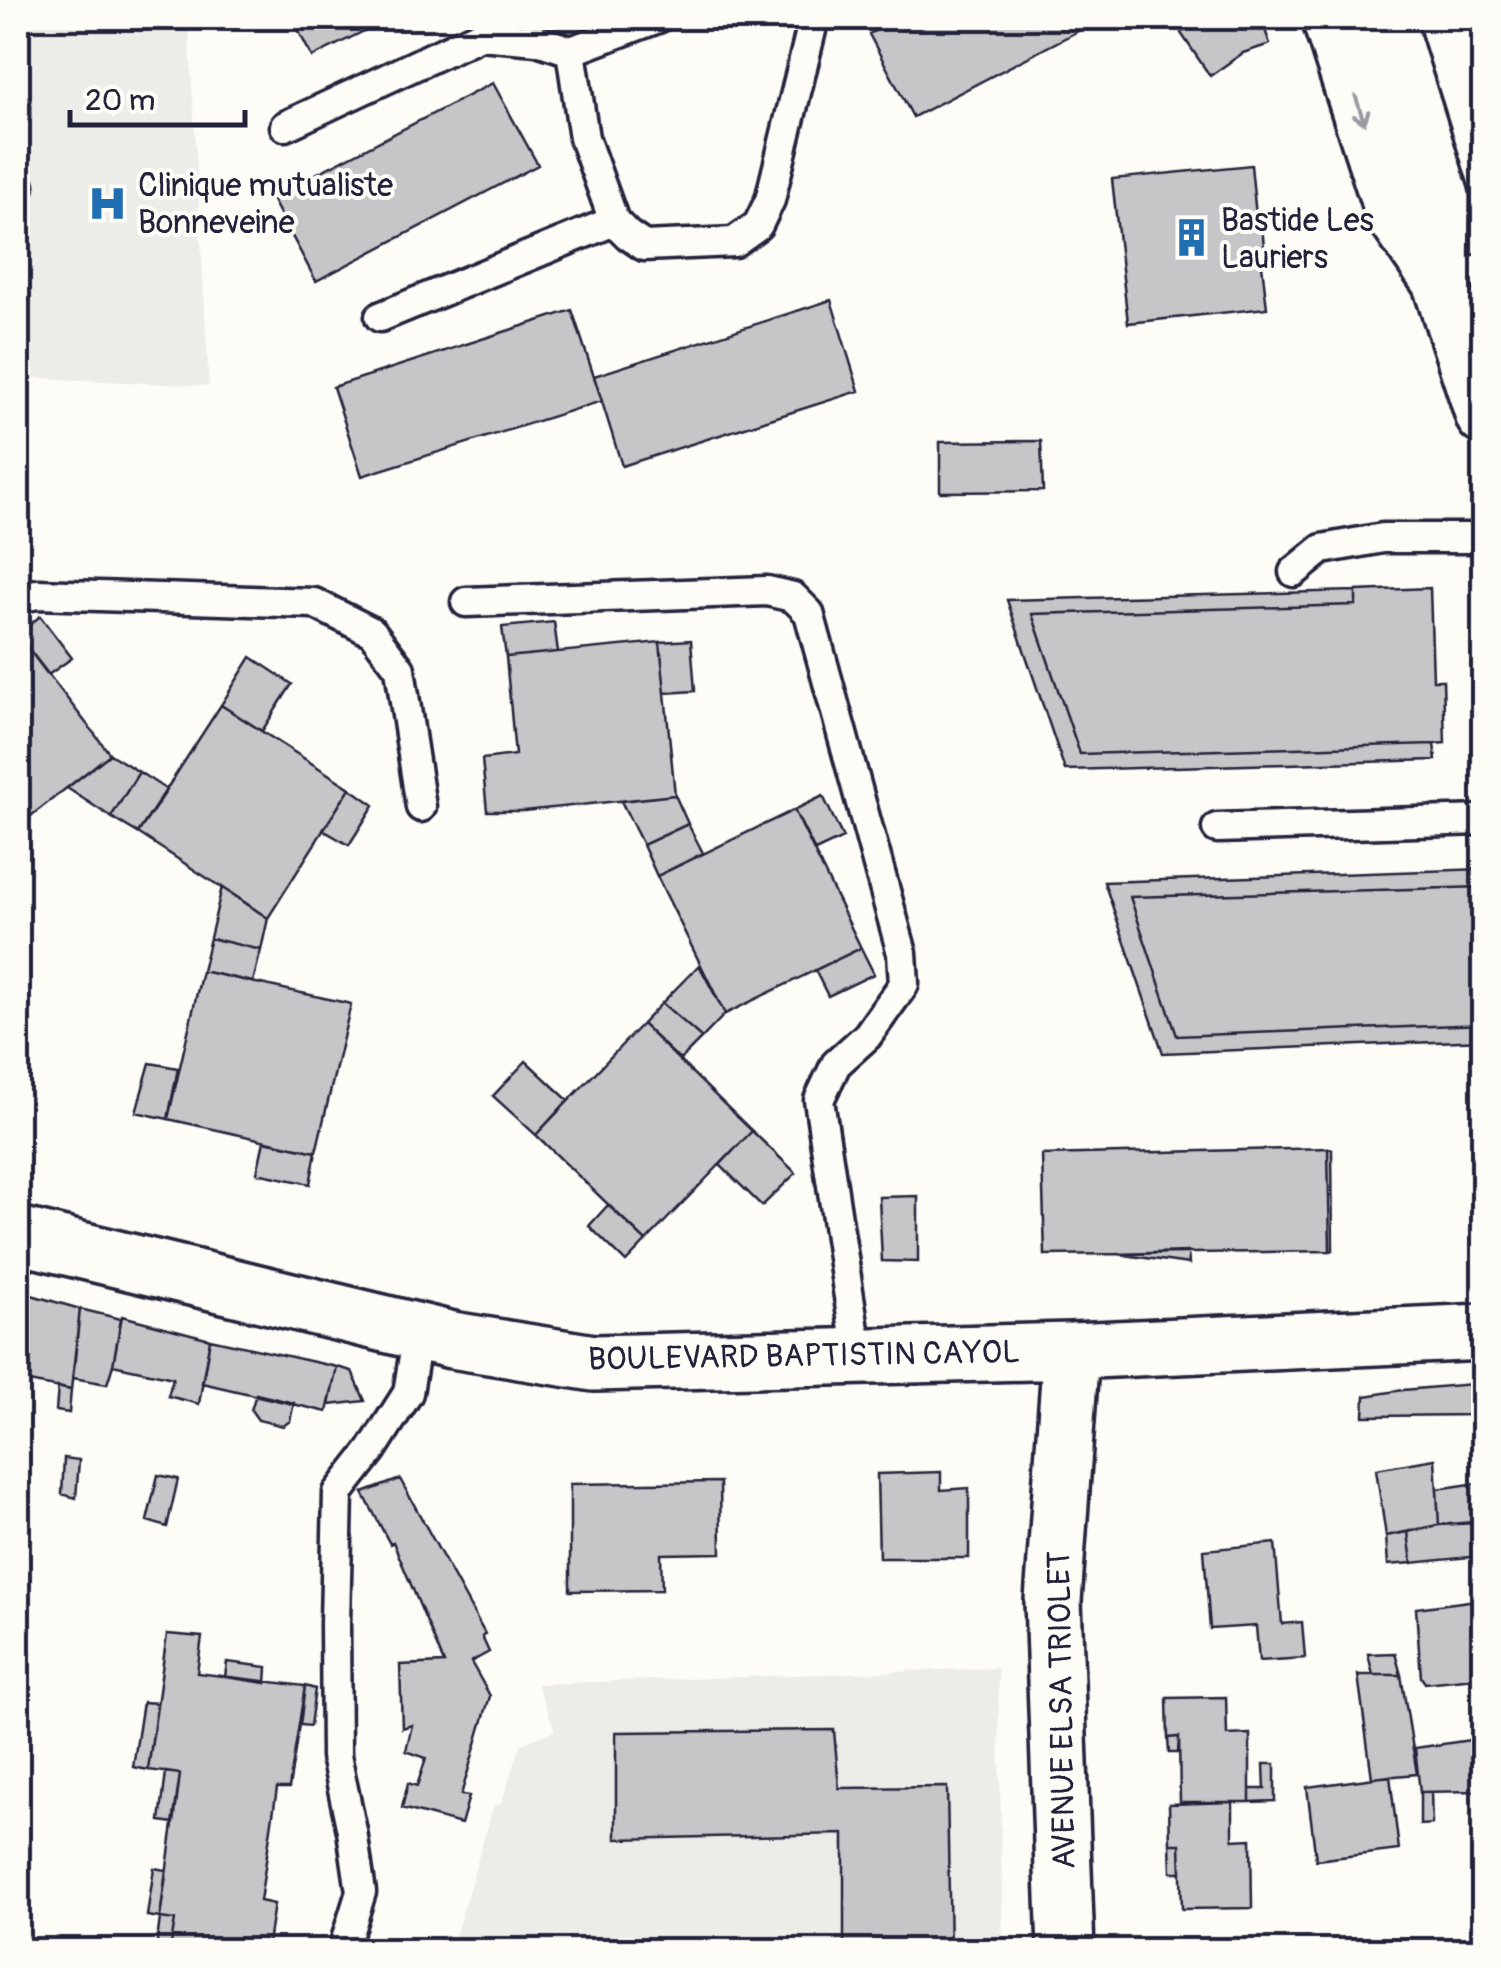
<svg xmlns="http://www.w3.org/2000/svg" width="1501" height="1968" font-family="Pangolin,sans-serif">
	<rect width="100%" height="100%" fill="#fdfcf7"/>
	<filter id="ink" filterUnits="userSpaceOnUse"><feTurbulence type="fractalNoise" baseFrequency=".01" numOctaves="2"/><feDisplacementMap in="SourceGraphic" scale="20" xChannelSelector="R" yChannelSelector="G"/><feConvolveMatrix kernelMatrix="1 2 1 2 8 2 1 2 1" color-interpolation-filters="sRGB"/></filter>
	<g filter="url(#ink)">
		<!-- built -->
		<path fill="#ecece9" d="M 18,18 L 108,18 L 189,29 L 209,386 L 18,377 Z
			M 1483,200 L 1483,286 L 1457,206 Z
			M 998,1668 L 1003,1950 L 529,1950 L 454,1940 L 494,1805 L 501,1805 L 520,1745 L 555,1730 L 537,1684 Z"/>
		<!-- building -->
		<path fill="#c6c6c8" stroke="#22223b" stroke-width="2.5" d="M 292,18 L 390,18 L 312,57 Z
			M 900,18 L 1103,18 L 913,117 L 869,34 Z
			M 1204,18 L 1261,18 L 1270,44 L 1243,53 L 1210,76 L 1181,33 Z
			M 493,83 L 538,165 L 316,281 L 271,197 Z
			M 1251,165 L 1256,216 L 1261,217 L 1265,256 L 1261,257 L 1267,308 L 1128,323 L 1112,179 Z
			M 831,300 L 859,391 L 622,466 L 594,376 Z
			M 572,310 L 602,401 L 362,476 L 333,387 Z
			M 1041,441 L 1043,491 L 940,492 L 940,442 Z
			M 1430,588 L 1433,680 L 1443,680 L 1445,743 L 1434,744 L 1080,754 L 1032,614 L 1356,605 L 1356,591 Z
			M 1356,591 L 1356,605 L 1032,614 L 1080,754 L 1434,744 L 1436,760 L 1065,770 L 1007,600 Z
			M 40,616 L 72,658 L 48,675 L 18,635 Z
			M 554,622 L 558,652 L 506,657 L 502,627 Z
			M 18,635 L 110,754 L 18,826 Z
			M 691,640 L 695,691 L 665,693 L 660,642 Z
			M 660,642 L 675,795 L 524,811 L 487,811 L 482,759 L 515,755 L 506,657 Z
			M 251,657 L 292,684 L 262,731 L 221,705 Z
			M 221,705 L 350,788 L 268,918 L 138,833 Z
			M 110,754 L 139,772 L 111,817 L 67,788 Z
			M 139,772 L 167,790 L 138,833 L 111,817 Z
			M 350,788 L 374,805 L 349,845 L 323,830 Z
			M 675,795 L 688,824 L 643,845 L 621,801 Z
			M 823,796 L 843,838 L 815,851 L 794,810 Z
			M 794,810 L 861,948 L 725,1014 L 657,876 Z
			M 688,824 L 703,853 L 657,876 L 643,845 Z
			M 1484,869 L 1484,887 L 1130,897 L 1177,1036 L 1484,1024 L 1484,1040 L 1163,1053 L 1104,882 Z
			M 222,887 L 268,918 L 261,950 L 210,938 Z
			M 1484,887 L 1484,1024 L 1177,1036 L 1130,897 Z
			M 210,938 L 261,950 L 253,982 L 202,971 Z
			M 861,948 L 874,974 L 828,996 L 815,970 Z
			M 699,965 L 725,1014 L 702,1038 L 662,1003 Z
			M 202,971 L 351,1004 L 316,1152 L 168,1119 Z
			M 662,1003 L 702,1038 L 680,1060 L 642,1024 Z
			M 642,1024 L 752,1131 L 646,1241 L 536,1135 Z
			M 526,1061 L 568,1100 L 536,1135 L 493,1096 Z
			M 150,1063 L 178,1068 L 168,1119 L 136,1112 Z
			M 752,1131 L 796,1173 L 762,1206 L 720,1165 Z
			M 264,1141 L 316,1152 L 310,1184 L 257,1173 Z
			M 1328,1148 L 1332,1149 L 1333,1250 L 1330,1251 Z
			M 1328,1148 L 1330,1251 L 1045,1255 L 1042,1155 Z
			M 918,1196 L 918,1262 L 882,1261 L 879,1197 Z
			M 608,1205 L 646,1241 L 626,1262 L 589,1226 Z
			M 1188,1252 L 1189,1264 L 1117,1254 Z
			M 18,1292 L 28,1294 L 18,1356 Z
			M 28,1294 L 80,1309 L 71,1390 L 18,1380 L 18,1356 Z
			M 80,1309 L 121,1319 L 113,1365 L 107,1384 L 73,1378 Z
			M 122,1316 L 210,1339 L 199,1404 L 168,1396 L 173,1378 L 113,1365 Z
			M 210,1339 L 337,1367 L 327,1412 L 202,1383 Z
			M 337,1367 L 352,1371 L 365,1401 L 329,1405 Z
			M 1484,1383 L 1484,1415 L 1364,1416 L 1365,1396 L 1403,1390 Z
			M 58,1387 L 71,1390 L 69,1413 L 56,1411 Z
			M 256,1394 L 294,1403 L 290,1421 L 283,1426 L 258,1420 L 251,1410 Z
			M 64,1458 L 79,1460 L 76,1498 L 62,1494 Z
			M 1435,1459 L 1439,1525 L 1386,1536 L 1376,1469 Z
			M 941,1472 L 941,1490 L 969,1488 L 969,1558 L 879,1558 L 877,1474 Z
			M 158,1475 L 178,1479 L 167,1527 L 147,1521 Z
			M 400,1479 L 485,1634 L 482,1637 L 489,1652 L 471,1662 L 490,1696 L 461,1795 L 469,1796 L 461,1824 L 402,1808 L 408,1783 L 417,1786 L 426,1758 L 406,1751 L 412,1725 L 402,1728 L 400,1665 L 444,1663 L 393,1542 L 390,1544 L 363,1493 Z
			M 720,1482 L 721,1553 L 661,1554 L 662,1590 L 570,1591 L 570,1484 Z
			M 1484,1482 L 1484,1521 L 1439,1525 L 1437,1489 Z
			M 1476,1523 L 1480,1556 L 1412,1563 L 1408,1532 L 1439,1525 Z
			M 1408,1532 L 1412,1563 L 1388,1565 L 1386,1536 Z
			M 1275,1543 L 1282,1624 L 1302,1622 L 1305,1658 L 1259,1661 L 1256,1626 L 1210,1629 L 1204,1550 Z
			M 1484,1599 L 1484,1677 L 1425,1683 L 1421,1677 L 1416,1608 Z
			M 167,1634 L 202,1637 L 197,1673 L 305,1686 L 289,1788 L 277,1788 L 260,1901 L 274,1904 L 267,1950 L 170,1950 L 175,1920 L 160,1918 L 180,1774 L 148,1770 Z
			M 1395,1653 L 1401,1675 L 1373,1675 L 1368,1654 Z
			M 227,1662 L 267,1667 L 266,1683 L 225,1677 Z
			M 1358,1675 L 1401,1675 L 1417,1774 L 1372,1778 Z
			M 305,1686 L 315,1689 L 310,1726 L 300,1725 Z
			M 1226,1697 L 1227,1735 L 1250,1734 L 1250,1802 L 1180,1802 L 1179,1737 L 1168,1738 L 1167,1698 Z
			M 143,1702 L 157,1703 L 148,1770 L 133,1767 Z
			M 834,1730 L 839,1788 L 947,1787 L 950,1950 L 844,1950 L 844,1834 L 616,1839 L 616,1732 Z
			M 1179,1737 L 1178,1753 L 1169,1753 L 1168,1738 Z
			M 1484,1738 L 1484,1788 L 1477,1791 L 1420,1792 L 1415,1748 Z
			M 1264,1764 L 1275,1764 L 1275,1801 L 1250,1802 L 1250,1789 L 1265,1789 Z
			M 166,1772 L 180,1774 L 174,1823 L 160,1821 Z
			M 1390,1776 L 1399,1850 L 1316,1860 L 1307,1787 Z
			M 1480,1788 L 1484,1788 L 1484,1841 L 1477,1842 L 1477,1791 Z
			M 1420,1792 L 1431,1792 L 1432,1824 L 1420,1825 Z
			M 1233,1802 L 1233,1840 L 1251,1839 L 1252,1908 L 1182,1909 L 1180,1844 L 1170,1844 L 1169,1804 Z
			M 1170,1844 L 1180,1844 L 1181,1872 L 1171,1872 Z
			M 154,1868 L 166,1870 L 160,1918 L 147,1916 Z
			M 160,1918 L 175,1920 L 170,1950 L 156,1950 Z"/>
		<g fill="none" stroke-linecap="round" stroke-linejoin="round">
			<defs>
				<path id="service" d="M 571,51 L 584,138 L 614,221
					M 285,126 L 480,35 L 537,40 L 571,51 L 658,18
					M 18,186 L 19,186
					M 1440,281 L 1484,268
					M 380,317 L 614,221 L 628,235 L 644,246 L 734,242 L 758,225 L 770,200 L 814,18
					M 1294,572 L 1322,549 L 1383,538 L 1484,538
					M 18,598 L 37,594 L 314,603 L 372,632 L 400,669 L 421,807
					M 466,602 L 767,591 L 793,597 L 809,613 L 902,953 L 904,984 L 867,1036 L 836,1064 L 819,1100 L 858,1356
					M 1217,828 L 1484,820
					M 343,1950 L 361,1892 L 352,1831 L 336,1756 L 335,1623 L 338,1493 L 371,1451 L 408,1393 L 418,1332"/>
				<path id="minor" d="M 1330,18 L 1393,213 L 1440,281 L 1484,416
					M 1385,18 L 1441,197 L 1440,281
					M 18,1235 L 452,1340 L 594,1363 L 1071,1351 L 1484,1332
					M 1066,1950 L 1053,1601 L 1071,1351"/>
			</defs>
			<!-- service casing -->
			<use href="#service" stroke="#22223b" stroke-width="35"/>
			<!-- minor casing -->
			<use href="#minor" stroke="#22223b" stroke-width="62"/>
			<!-- service -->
			<use href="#service" stroke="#fdfcf7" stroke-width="28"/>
			<!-- minor -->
			<use href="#minor" stroke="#fdfcf7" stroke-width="55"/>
		</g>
		<!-- one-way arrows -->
		<defs><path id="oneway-shaft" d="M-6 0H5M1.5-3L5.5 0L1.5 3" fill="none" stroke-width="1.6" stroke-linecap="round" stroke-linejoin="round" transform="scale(2.5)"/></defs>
		<use stroke="#9a9aa2" href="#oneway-shaft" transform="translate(1360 110) rotate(72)"/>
	</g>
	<!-- icons -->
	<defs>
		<symbol id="hospital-bare" viewBox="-9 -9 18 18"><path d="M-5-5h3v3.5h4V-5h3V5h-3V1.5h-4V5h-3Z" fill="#1f6fb2" stroke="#fdfcf7" stroke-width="2.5" paint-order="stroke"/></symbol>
		<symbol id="building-bare" viewBox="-9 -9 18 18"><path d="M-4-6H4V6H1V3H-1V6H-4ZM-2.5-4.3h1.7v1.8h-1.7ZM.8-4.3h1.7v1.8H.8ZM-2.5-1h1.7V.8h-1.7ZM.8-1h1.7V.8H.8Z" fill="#1f6fb2" stroke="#fdfcf7" stroke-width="2.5" paint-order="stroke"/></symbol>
	</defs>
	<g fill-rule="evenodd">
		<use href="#hospital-bare" x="80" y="176" width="55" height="55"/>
		<use href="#building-bare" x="1164" y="210" width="55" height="55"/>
	</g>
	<g text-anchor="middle" stroke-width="8" stroke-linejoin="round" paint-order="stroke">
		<!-- poi labels -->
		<g font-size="32" fill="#22223b" stroke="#fdfcf7" text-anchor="start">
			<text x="138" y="196">Clinique mutualiste<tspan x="138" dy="37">Bonneveine</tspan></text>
			<text x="1221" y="231">Bastide Les<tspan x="1221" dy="37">Lauriers</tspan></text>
		</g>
		<!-- street labels -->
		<g font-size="32" fill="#22223b" stroke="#fdfcf7">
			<text transform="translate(804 1355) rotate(-1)" y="11">BOULEVARD BAPTISTIN CAYOL</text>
			<text transform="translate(1061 1710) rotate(-91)" y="11">AVENUE ELSA TRIOLET</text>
		</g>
	</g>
	<!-- margin -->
	<rect width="1501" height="1968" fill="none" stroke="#fdfcf7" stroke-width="60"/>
	<rect x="30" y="30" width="1441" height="1908" fill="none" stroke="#22223b" stroke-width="4" filter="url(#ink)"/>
	<!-- scale -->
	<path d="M70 110v15h175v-15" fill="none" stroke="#22223b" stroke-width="5"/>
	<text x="85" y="110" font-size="30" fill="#22223b" stroke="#fdfcf7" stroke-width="8" paint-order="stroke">20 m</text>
</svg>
